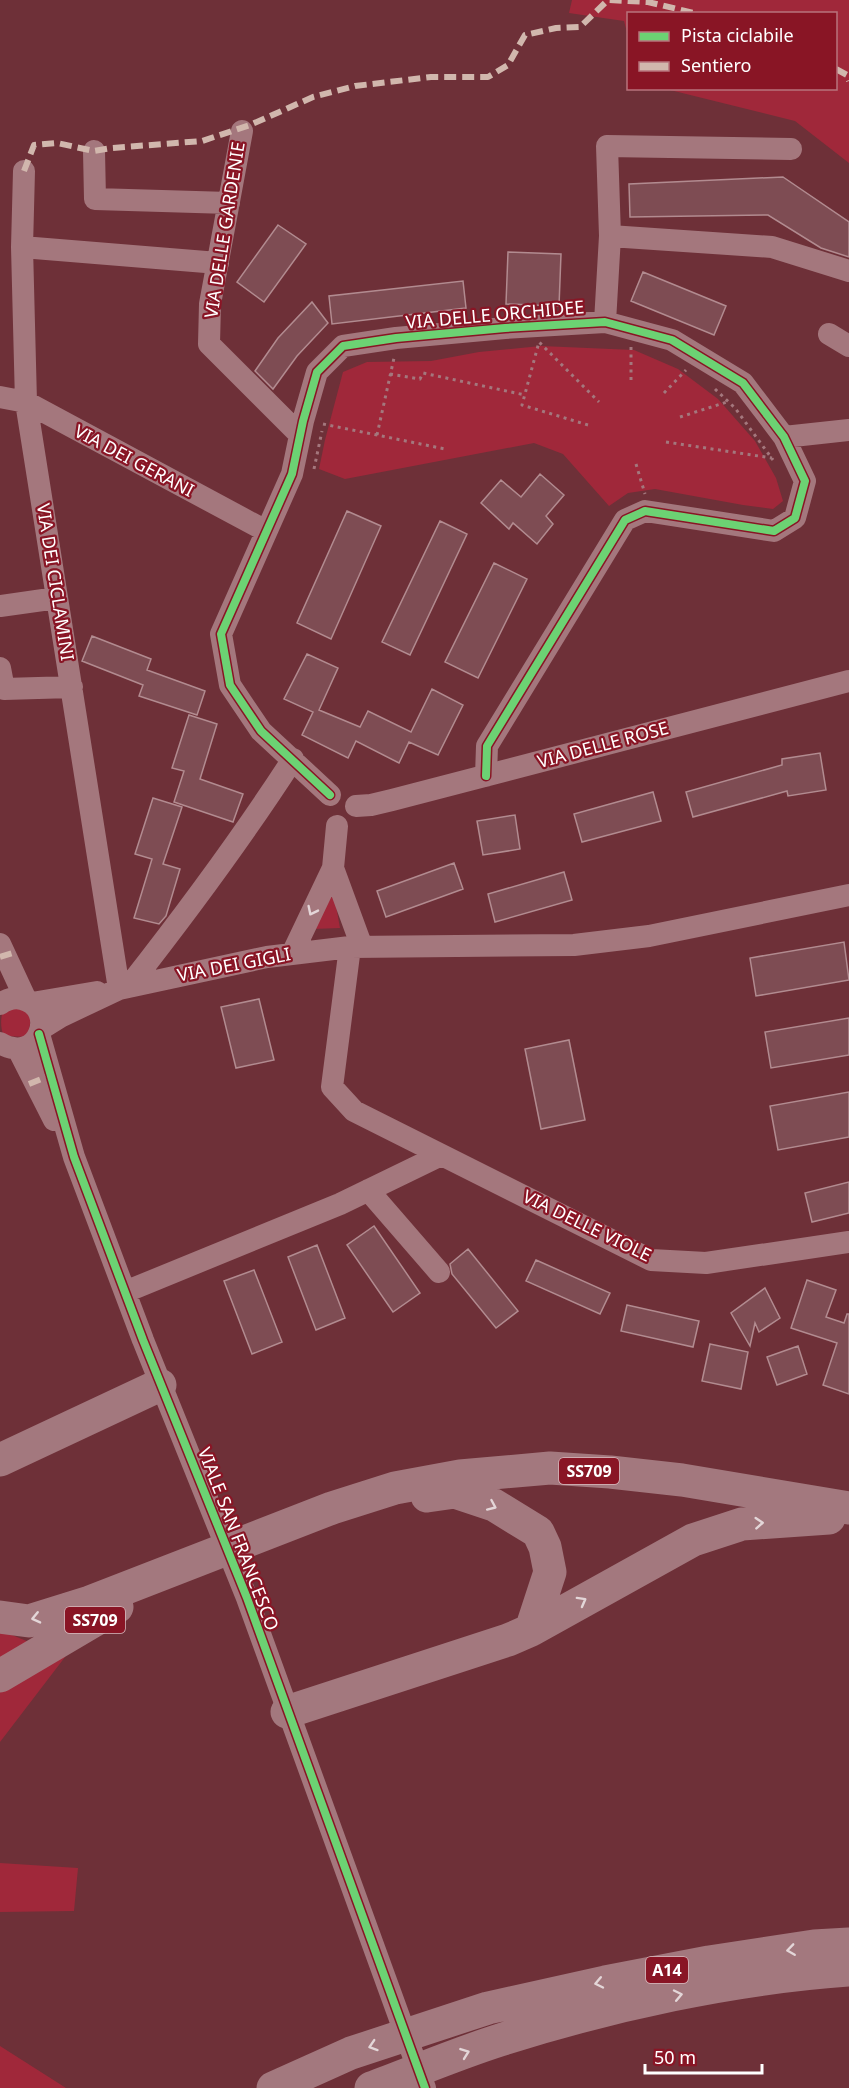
<svg xmlns="http://www.w3.org/2000/svg" width="849" height="2088" font-family="'Noto Sans',sans-serif">
	<rect width="100%" height="100%" fill="#6e3038"/>
	<!-- green -->
	<path fill="#a0283a" d="M 572,0 L 849,0 L 849,163 L 795,121 L 666,89 L 836,88 L 836,14 L 628,14 L 628,36 L 624,21 L 569,13 Z
		M 541,346 L 634,350 L 678,369 L 718,399 L 755,441 L 776,478 L 783,501 L 773,509 L 743,505 L 655,489 L 628,493 L 609,506 L 563,454 L 534,443 L 345,479 L 319,469 L 325,440 L 343,372 L 367,362 L 431,361 L 479,352 Z
		M 334,895 L 340,928 L 312,929 L 323,897 Z
		M 5,1007 L 32,1011 L 28,1037 L 4,1036 C 0,1028 0,1015 5,1007 Z
		M 0,1630 L 65,1657 L 0,1742 Z
		M 0,1863 L 78,1868 L 74,1911 L 0,1912 Z
		M 0,2046 L 66,2088 L 0,2088 Z"/>
	<!-- building -->
	<path fill="#7e4c53" stroke="#b28b90" stroke-width="1.5" d="M 783,177 L 849,222 L 849,257 L 821,248 L 768,215 L 630,217 L 629,184 Z
		M 278,225 L 306,244 L 264,302 L 237,282 Z
		M 508,252 L 561,254 L 559,306 L 506,304 Z
		M 643,272 L 726,306 L 714,335 L 631,301 Z
		M 463,281 L 466,308 L 332,324 L 329,296 Z
		M 312,302 L 328,323 L 297,356 L 273,389 L 255,371 L 278,338 Z
		M 540,474 L 564,495 L 546,516 L 553,524 L 537,544 L 513,523 L 509,529 L 481,503 L 501,480 L 521,497 Z
		M 347,511 L 381,526 L 331,639 L 297,623 Z
		M 440,521 L 467,534 L 410,655 L 382,642 Z
		M 494,563 L 527,579 L 478,678 L 445,662 Z
		M 92,636 L 151,659 L 147,670 L 205,691 L 197,715 L 139,696 L 143,685 L 82,661 Z
		M 307,654 L 338,668 L 319,710 L 360,727 L 368,711 L 411,732 L 432,689 L 463,705 L 438,755 L 409,742 L 399,763 L 356,741 L 348,758 L 302,735 L 313,712 L 284,699 Z
		M 189,715 L 217,724 L 200,779 L 243,794 L 233,822 L 174,802 L 184,771 L 172,768 Z
		M 820,753 L 826,790 L 788,796 L 787,791 L 693,817 L 686,792 L 782,765 L 782,759 Z
		M 653,792 L 661,821 L 582,842 L 574,814 Z
		M 153,798 L 182,807 L 163,864 L 180,869 L 166,916 L 159,924 L 134,918 L 152,859 L 135,854 Z
		M 515,815 L 520,849 L 483,855 L 477,821 Z
		M 454,863 L 463,889 L 386,917 L 377,891 Z
		M 564,872 L 572,900 L 495,922 L 488,894 Z
		M 844,942 L 849,980 L 756,996 L 750,958 Z
		M 259,999 L 274,1060 L 236,1068 L 221,1007 Z
		M 849,1018 L 849,1055 L 771,1068 L 765,1032 Z
		M 569,1040 L 585,1120 L 541,1129 L 525,1049 Z
		M 849,1092 L 849,1137 L 778,1150 L 770,1106 Z
		M 849,1182 L 849,1213 L 812,1222 L 805,1193 Z
		M 374,1226 L 420,1293 L 393,1312 L 347,1245 Z
		M 317,1245 L 345,1318 L 316,1330 L 288,1257 Z
		M 468,1249 L 518,1311 L 496,1328 L 452,1274 L 450,1264 Z
		M 536,1260 L 610,1293 L 600,1314 L 526,1281 Z
		M 254,1270 L 282,1342 L 252,1354 L 224,1281 Z
		M 807,1280 L 836,1290 L 826,1317 L 844,1323 L 847,1314 L 849,1314 L 849,1394 L 823,1385 L 837,1343 L 791,1328 Z
		M 765,1288 L 780,1318 L 759,1332 L 755,1323 L 750,1346 L 731,1313 Z
		M 627,1305 L 699,1321 L 693,1347 L 621,1331 Z
		M 710,1344 L 748,1352 L 741,1389 L 702,1381 Z
		M 798,1346 L 807,1374 L 777,1385 L 767,1357 Z"/>
	<g fill="none" stroke-linecap="round" stroke-linejoin="round">
		<!-- path -->
		<path stroke="#a4777d" stroke-width="3" stroke-dasharray="3 4.5" stroke-linecap="butt" d="M 631,347 L 631,381
			M 390,374 L 420,379 L 423,373 L 525,395
			M 715,389 L 735,408 L 773,460
			M 664,393 L 686,370
			M 680,417 L 727,402
			M 323,424 L 445,449
			M 588,425 L 522,405 L 539,342 L 599,402
			M 377,435 L 394,358
			M 666,442 L 772,458
			M 636,464 L 645,494
			M 314,469 L 322,431"/>
		<!-- minor -->
		<path stroke="#a4777d" stroke-width="22" d="M 242,131 L 210,304 L 209,344 L 300,435
			M 94,151 L 95,199 L 229,203
			M 24,171 L 22,247 L 26,402 L 119,989
			M 610,236 L 607,146 L 791,149
			M 22,247 L 218,263
			M 605,322 L 610,236 L 772,247 L 849,271
			M 829,334 L 849,346
			M 0,397 L 26,402 L 266,531
			M 784,437 L 849,430
			M 0,606 L 57,598
			M 0,668 L 4,689 L 72,687
			M 330,795 L 261,731 L 230,685 L 221,634 L 292,474 L 303,421 L 317,372 L 343,346 L 396,338 L 505,328 L 605,322 L 672,340 L 743,383 L 784,437 L 805,481 L 795,518 L 774,531 L 645,511 L 625,520 L 487,746 L 486,776
			M 356,806 L 371,805 L 392,800 L 849,681
			M 333,868 L 362,947
			M 0,944 L 26,1000
			M 350,947 L 332,1087 L 354,1111 L 651,1260 L 706,1263 L 849,1242
			M 292,954 L 333,868 L 337,826
			M 129,986 C 187,912 242,838 293,759
			M 32,1003 L 97,992
			M 0,1004 C 7,999 14,997 22,999 C 58,1008 39,1066 0,1043
			M 41,1029 L 62,1016 L 119,989 L 267,957 L 350,947 L 574,945 L 649,936 L 849,895
			M 39,1034 L 74,1157 L 143,1340 L 247,1598 L 425,2088
			M 18,1049 L 54,1120
			M 368,1190 L 439,1272
			M 125,1292 L 340,1204 L 441,1155"/>
		<!-- highway -->
		<path stroke="#a3787e" stroke-width="33" d="M 0,1460 L 160,1385
			M 427,1496 L 455,1492 L 494,1505 L 538,1532 L 545,1547 L 550,1572 L 531,1630
			M 0,1617 L 29,1621 L 90,1602 L 332,1508 L 395,1488 L 460,1476 L 550,1468 L 610,1472 L 682,1480 L 849,1508
			M 0,1676 L 117,1607
			M 287,1712 L 508,1640 L 531,1630 L 693,1540 L 742,1524 L 829,1518
			M 273,2088 L 351,2053 L 488,2008 L 605,1982 L 709,1962 L 814,1946 L 849,1944
			M 371,2088 C 414,2072 456,2054 500,2040 C 610,2005 734,1978 849,1970"/>
		<!-- quiet -->
		<path stroke="#d1b7ad" stroke-width="6" stroke-dasharray="12 6" stroke-linecap="butt" d="M 836,69 L 847,75 L 849,81
			M 24,171 L 34,145 L 57,143 L 94,151 L 112,148 L 202,141 L 250,125 L 313,97 L 355,86 L 431,77 L 488,77 L 508,65 L 525,35 L 556,28 L 580,27 L 608,0 L 648,2 L 698,14
			M 0,957 L 13,953
			M 29,1084 L 54,1074"/>
		<defs>
			<path id="cycleway" d="M 330,795 L 261,731 L 230,685 L 221,634 L 292,474 L 303,421 L 317,372 L 343,346 L 396,338 L 505,328 L 605,322 L 672,340 L 743,383 L 784,437 L 805,481 L 795,518 L 774,531 L 645,511 L 625,520 L 487,746 L 486,776
				M 39,1034 L 74,1157 L 143,1340 L 247,1598 L 425,2088"/>
		</defs>
		<!-- cycleway casing -->
		<use href="#cycleway" stroke="#891525" stroke-width="11"/>
		<!-- cycleway -->
		<use href="#cycleway" stroke="#6cd273" stroke-width="8"/>
	</g>
	<!-- one-way arrows -->
	<defs><path id="oneway-chevron" d="M-2-3.5L2.5 0L-2 3.5" fill="none" stroke-width="1.6" stroke-linecap="round" stroke-linejoin="round" transform="scale(1.5)"/></defs>
	<use stroke="#e4d6d8" href="#oneway-chevron" transform="translate(312 911) rotate(116)"/>
	<g stroke="#e3d6d8">
		<use href="#oneway-chevron" transform="translate(492 1506) rotate(24)"/>
		<use href="#oneway-chevron" transform="translate(759 1523) rotate(-4)"/>
		<use href="#oneway-chevron" transform="translate(582 1601) rotate(-29)"/>
		<use href="#oneway-chevron" transform="translate(36 1618) rotate(167)"/>
		<use href="#oneway-chevron" transform="translate(791 1950) rotate(172)"/>
		<use href="#oneway-chevron" transform="translate(599 1983) rotate(168)"/>
		<use href="#oneway-chevron" transform="translate(678 1995) rotate(-12)"/>
		<use href="#oneway-chevron" transform="translate(373 2046) rotate(162)"/>
		<use href="#oneway-chevron" transform="translate(465 2053) rotate(-20)"/>
	</g>
	<g text-anchor="middle" stroke-width="4.5" stroke-linejoin="round" paint-order="stroke">
		<!-- shield labels -->
		<g fill="#891525" stroke="#dcb9be" stroke-width="1.5">
			<rect x="559" y="1458" width="60" height="26" rx="4.5"/>
			<rect x="65" y="1607" width="60" height="26" rx="4.5"/>
			<rect x="646" y="1957" width="42" height="26" rx="4.5"/>
		</g>
		<g font-size="16" font-weight="bold" fill="#fff">
			<text x="589" y="1477">SS709</text>
			<text x="95" y="1626">SS709</text>
			<text x="667" y="1976">A14</text>
		</g>
		<!-- street labels -->
		<g font-size="18" fill="#fff" stroke="#891525">
			<text transform="translate(225 230) rotate(-81)" y="6">VIA DELLE GARDENIE</text>
			<text transform="translate(495 315) rotate(-5)" y="6">VIA DELLE ORCHIDEE</text>
			<text transform="translate(134 461) rotate(28)" y="6">VIA DEI GERANI</text>
			<text transform="translate(55 582) rotate(81)" y="6">VIA DEI CICLAMINI</text>
			<text transform="translate(603 745) rotate(-15)" y="6">VIA DELLE ROSE</text>
			<text transform="translate(234 965) rotate(-11)" y="6">VIA DEI GIGLI</text>
			<text transform="translate(587 1226) rotate(26)" y="6">VIA DELLE VIOLE</text>
			<text transform="translate(238 1539) rotate(69)" y="6">VIALE SAN FRANCESCO</text>
		</g>
	</g>
	<!-- legend -->
	<rect x="627" y="12" width="210" height="78" fill="#891525" stroke="#b8737c" stroke-width="1.5"/>
	<rect x="639" y="32" width="30" height="9" fill="#6cd273" stroke="#b8737c" stroke-width="1.5"/>
	<text x="681" y="42" font-size="18" fill="#ffffff">Pista ciclabile</text>
	<rect x="639" y="62" width="30" height="9" fill="#d1b7ad" stroke="#b8737c" stroke-width="1.5"/>
	<text x="681" y="72" font-size="18" fill="#ffffff">Sentiero</text>
	<!-- scale -->
	<path d="M645 2064v9h117v-9" fill="none" stroke="#ffffff" stroke-width="3"/>
	<text x="654" y="2064" font-size="18" fill="#ffffff" stroke="#891525" stroke-width="4.5" paint-order="stroke">50 m</text>
</svg>
